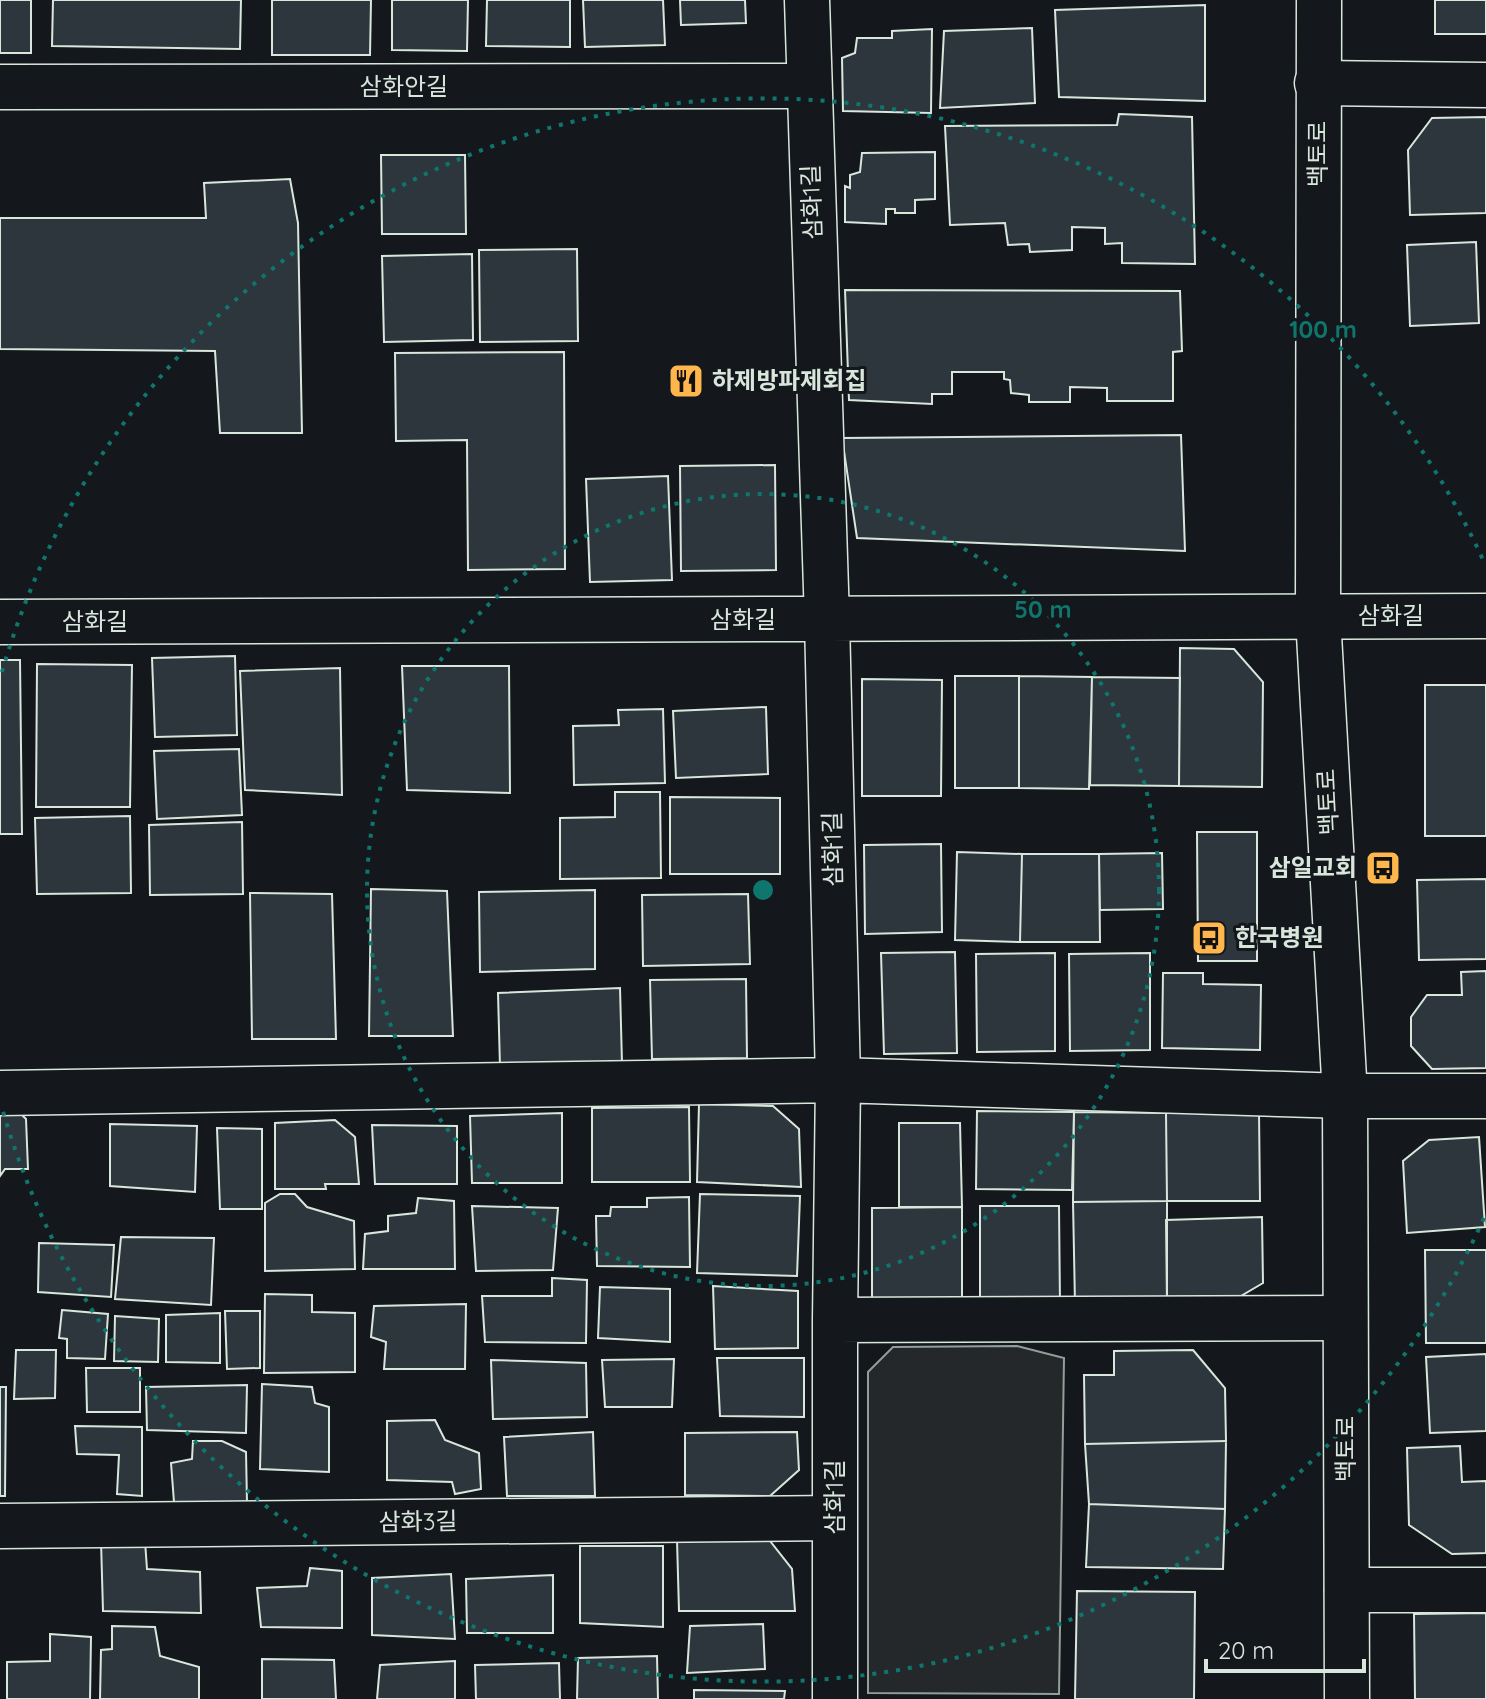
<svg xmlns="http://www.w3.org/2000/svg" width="1486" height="1699" font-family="Quicksand,'Noto Sans KR',sans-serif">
	<rect width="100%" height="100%" fill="#14181c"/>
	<!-- parking -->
	<path fill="#24282b" stroke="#939e99" stroke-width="2" d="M 1017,1346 L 1064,1358 L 1059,1694 L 868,1693 L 868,1372 L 893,1347 Z"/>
	<!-- building -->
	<path fill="#2c363c" stroke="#d8e6dc" stroke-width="2" d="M 0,0 L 31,0 L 31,53 L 0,53 Z
		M 53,0 L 241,0 L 240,49 L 52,46 Z
		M 272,0 L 371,0 L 370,55 L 272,55 Z
		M 392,0 L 468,0 L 467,51 L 392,50 Z
		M 487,0 L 570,0 L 570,47 L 486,46 Z
		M 583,0 L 663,0 L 665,45 L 585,47 Z
		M 680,0 L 745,0 L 746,23 L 681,25 Z
		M 1435,0 L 1486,0 L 1486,34 L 1435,34 Z
		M 1205,5 L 1205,101 L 1059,97 L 1055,10 Z
		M 1032,28 L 1035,103 L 940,108 L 944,31 Z
		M 932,29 L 931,113 L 843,111 L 842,58 L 855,53 L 857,38 L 892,38 L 892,31 Z
		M 1119,114 L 1192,117 L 1195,264 L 1122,263 L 1122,243 L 1105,244 L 1105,228 L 1072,227 L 1072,250 L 1030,252 L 1029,244 L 1008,245 L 1005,223 L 950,225 L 945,126 L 1117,125 Z
		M 1486,117 L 1486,213 L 1410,215 L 1408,150 L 1432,118 Z
		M 935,152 L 935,199 L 915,200 L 915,213 L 895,213 L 895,209 L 886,209 L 886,224 L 845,222 L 845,186 L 850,188 L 850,175 L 860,172 L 862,153 Z
		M 381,155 L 465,155 L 466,234 L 382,234 Z
		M 290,179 L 298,223 L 302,433 L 220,433 L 215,351 L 0,349 L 0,218 L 206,218 L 204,183 Z
		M 1476,242 L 1479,323 L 1410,326 L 1407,245 Z
		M 577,249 L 578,341 L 480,342 L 479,250 Z
		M 472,254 L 473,340 L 384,342 L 382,256 Z
		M 845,290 L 1180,291 L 1182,351 L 1173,352 L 1173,401 L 1107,401 L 1107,388 L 1070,387 L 1070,402 L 1029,402 L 1029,395 L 1011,393 L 1010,380 L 1004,379 L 1004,372 L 952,372 L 952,394 L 932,394 L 932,404 L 849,400 Z
		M 564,352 L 565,569 L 468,570 L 467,440 L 396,441 L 395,353 Z
		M 1181,435 L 1185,551 L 857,538 L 842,438 Z
		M 775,465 L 776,570 L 681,571 L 680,466 Z
		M 668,476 L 672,580 L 590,582 L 586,479 Z
		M 1180,648 L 1234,649 L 1263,682 L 1262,787 L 1179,786 Z
		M 235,656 L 237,735 L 155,737 L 152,658 Z
		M 0,660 L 20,660 L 22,834 L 0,834 Z
		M 37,664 L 132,665 L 130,807 L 36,807 Z
		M 402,666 L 509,666 L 510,793 L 407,790 Z
		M 340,668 L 342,795 L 245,790 L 240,671 Z
		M 955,676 L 1019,676 L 1019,788 L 955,788 Z
		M 1019,676 L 1092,677 L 1089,789 L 1019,788 Z
		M 1092,677 L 1180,678 L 1179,786 L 1090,785 Z
		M 862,679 L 942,680 L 941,796 L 862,796 Z
		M 1425,685 L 1486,685 L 1486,836 L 1425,836 Z
		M 766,707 L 768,774 L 676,778 L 673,711 Z
		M 663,709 L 665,783 L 574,785 L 573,726 L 619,725 L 618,710 Z
		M 239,749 L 242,815 L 157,819 L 154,751 Z
		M 615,792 L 660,792 L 661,878 L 560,879 L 560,818 L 615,817 Z
		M 670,797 L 780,798 L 780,874 L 670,874 Z
		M 130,816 L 131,893 L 37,894 L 35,818 Z
		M 242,822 L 243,894 L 150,895 L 149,825 Z
		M 1197,832 L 1257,832 L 1257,961 L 1198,961 Z
		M 941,844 L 942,932 L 865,934 L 864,845 Z
		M 957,852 L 1022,854 L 1020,942 L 955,940 Z
		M 1162,853 L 1163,909 L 1100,910 L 1099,854 Z
		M 1022,854 L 1099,854 L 1100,942 L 1020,942 Z
		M 1486,879 L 1486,959 L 1419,960 L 1417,880 Z
		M 371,889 L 447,891 L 453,1036 L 369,1036 Z
		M 595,890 L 595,969 L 480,972 L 479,892 Z
		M 250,893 L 332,894 L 336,1039 L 252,1039 Z
		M 748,894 L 750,964 L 643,966 L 642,895 Z
		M 955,952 L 957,1053 L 884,1054 L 881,953 Z
		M 1055,953 L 1055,1051 L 977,1052 L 976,954 Z
		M 1150,953 L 1150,1050 L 1070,1051 L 1069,954 Z
		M 1486,971 L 1486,1068 L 1432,1069 L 1411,1046 L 1411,1017 L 1427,995 L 1462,995 L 1461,972 Z
		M 1163,973 L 1203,973 L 1203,984 L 1261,985 L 1260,1050 L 1162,1048 Z
		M 746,979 L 747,1058 L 652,1059 L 650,980 Z
		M 620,988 L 622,1063 L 500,1067 L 498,993 Z
		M 0,1102 L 10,1103 L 26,1119 L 28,1169 L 5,1169 L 0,1176 Z
		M 699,1104 L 773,1106 L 799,1129 L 801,1187 L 697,1182 Z
		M 689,1107 L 690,1182 L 592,1182 L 592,1108 Z
		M 977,1111 L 1074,1112 L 1072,1190 L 976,1189 Z
		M 1074,1112 L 1166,1113 L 1167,1201 L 1073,1202 Z
		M 1259,1112 L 1260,1201 L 1167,1201 L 1166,1113 Z
		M 562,1113 L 562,1183 L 472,1183 L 470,1116 Z
		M 335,1120 L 355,1137 L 359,1184 L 325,1184 L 326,1189 L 275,1189 L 275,1123 Z
		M 899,1123 L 960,1123 L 962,1207 L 899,1207 Z
		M 110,1124 L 197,1126 L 195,1192 L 110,1186 Z
		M 372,1125 L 457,1126 L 457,1184 L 375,1184 Z
		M 217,1128 L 262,1129 L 262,1209 L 220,1209 Z
		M 1479,1137 L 1485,1227 L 1407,1233 L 1403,1161 L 1429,1140 Z
		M 280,1194 L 295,1194 L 307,1207 L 354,1221 L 355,1269 L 265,1271 L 265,1203 Z
		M 700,1194 L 800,1196 L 797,1276 L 697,1273 Z
		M 689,1197 L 690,1267 L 597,1266 L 596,1216 L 610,1216 L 611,1207 L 647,1207 L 647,1198 Z
		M 418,1198 L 454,1201 L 455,1269 L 363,1269 L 365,1234 L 388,1231 L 388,1216 L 416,1213 Z
		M 1167,1201 L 1167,1304 L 1075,1304 L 1073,1202 Z
		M 472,1206 L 558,1208 L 553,1270 L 476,1271 Z
		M 980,1206 L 1059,1206 L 1060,1305 L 980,1306 Z
		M 962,1207 L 962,1305 L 872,1305 L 872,1208 Z
		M 1262,1217 L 1263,1283 L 1229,1303 L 1167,1304 L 1166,1220 Z
		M 121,1237 L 214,1238 L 211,1305 L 115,1299 Z
		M 39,1243 L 114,1245 L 111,1297 L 38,1292 Z
		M 1425,1250 L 1486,1250 L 1486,1343 L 1426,1343 Z
		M 552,1278 L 587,1280 L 586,1343 L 485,1342 L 482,1296 L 552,1296 Z
		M 713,1286 L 798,1291 L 798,1348 L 715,1349 Z
		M 600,1287 L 670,1289 L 670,1342 L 598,1338 Z
		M 265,1294 L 312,1295 L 312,1312 L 355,1313 L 355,1372 L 264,1373 Z
		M 466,1304 L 465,1369 L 384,1369 L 386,1342 L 371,1337 L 374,1306 Z
		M 62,1310 L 108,1314 L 105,1359 L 67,1358 L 67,1339 L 59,1338 Z
		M 225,1311 L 260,1311 L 260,1368 L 227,1369 Z
		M 220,1313 L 220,1363 L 166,1362 L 166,1315 Z
		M 115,1316 L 159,1319 L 158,1362 L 114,1361 Z
		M 16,1350 L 56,1350 L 55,1398 L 14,1399 Z
		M 1193,1350 L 1225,1388 L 1226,1441 L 1085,1444 L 1084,1375 L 1114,1375 L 1114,1351 Z
		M 1486,1354 L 1486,1431 L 1430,1433 L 1426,1357 Z
		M 717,1358 L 804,1358 L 804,1417 L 720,1416 Z
		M 674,1359 L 672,1407 L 605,1407 L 602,1360 Z
		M 491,1360 L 586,1363 L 587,1417 L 493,1419 Z
		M 86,1368 L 140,1368 L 140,1412 L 87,1412 Z
		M 262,1384 L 312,1387 L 315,1403 L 329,1407 L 329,1472 L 260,1469 Z
		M 247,1385 L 246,1433 L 147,1430 L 146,1387 Z
		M 0,1387 L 6,1387 L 5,1496 L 0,1496 Z
		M 435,1420 L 445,1440 L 479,1453 L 481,1489 L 455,1494 L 452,1482 L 387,1480 L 387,1421 Z
		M 75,1426 L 142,1427 L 142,1496 L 117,1494 L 119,1455 L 77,1454 Z
		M 593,1432 L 595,1496 L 507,1496 L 504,1437 Z
		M 797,1432 L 799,1470 L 770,1496 L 685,1495 L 685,1433 Z
		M 193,1441 L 222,1441 L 246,1452 L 247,1503 L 174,1502 L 171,1463 L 192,1459 Z
		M 1226,1441 L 1225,1509 L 1089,1504 L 1085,1444 Z
		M 1460,1446 L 1462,1482 L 1486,1481 L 1486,1553 L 1452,1554 L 1409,1525 L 1407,1448 Z
		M 1089,1504 L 1225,1509 L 1223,1569 L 1086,1567 Z
		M 677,1540 L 770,1541 L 792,1569 L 795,1611 L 679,1611 Z
		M 101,1541 L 145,1541 L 147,1569 L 200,1572 L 201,1613 L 103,1611 Z
		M 580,1546 L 663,1546 L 663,1627 L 580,1623 Z
		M 310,1568 L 342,1571 L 342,1628 L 261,1627 L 257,1588 L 307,1586 Z
		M 451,1574 L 455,1639 L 372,1635 L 372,1578 Z
		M 553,1575 L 553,1633 L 467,1633 L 466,1579 Z
		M 1077,1591 L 1195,1592 L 1194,1699 L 1075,1699 Z
		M 1486,1613 L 1486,1699 L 1415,1699 L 1414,1614 Z
		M 763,1624 L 765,1669 L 687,1673 L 690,1626 Z
		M 112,1626 L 155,1627 L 160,1656 L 199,1667 L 199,1699 L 100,1699 L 101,1650 L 112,1649 Z
		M 50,1634 L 91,1637 L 90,1699 L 7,1699 L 7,1662 L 50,1661 Z
		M 657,1656 L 658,1699 L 577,1699 L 578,1658 Z
		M 262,1659 L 334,1660 L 336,1699 L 262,1699 Z
		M 455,1661 L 455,1699 L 377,1699 L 380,1665 Z
		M 559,1663 L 560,1699 L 476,1699 L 475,1665 Z
		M 694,1690 L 785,1691 L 784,1699 L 694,1699 Z"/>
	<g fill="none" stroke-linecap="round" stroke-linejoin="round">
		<defs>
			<path id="minor" d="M 807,0 L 827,620 L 838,1080 L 835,1320 L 835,1699
				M 1317,83 L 1486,85
				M 0,87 L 808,86
				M 0,622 L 1486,616
				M 0,1093 L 838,1080 L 1345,1096 L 1486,1096
				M 835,1320 L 1345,1318
				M 0,1526 L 835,1518
				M 1347,1590 L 1486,1590"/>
			<path id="tertiary" d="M 1319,0 L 1318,617 L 1345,1096 L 1347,1699"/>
		</defs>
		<!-- minor casing -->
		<use href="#minor" stroke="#d8e6dc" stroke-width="47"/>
		<!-- tertiary casing -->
		<use href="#tertiary" stroke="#d8e6dc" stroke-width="47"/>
		<!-- minor -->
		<use href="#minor" stroke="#14181c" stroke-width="44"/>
		<!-- tertiary -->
		<use href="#tertiary" stroke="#14181c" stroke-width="44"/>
	</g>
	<!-- distance rings -->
	<g fill="none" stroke="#0f766e" stroke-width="4" stroke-dasharray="4 8">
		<circle cx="763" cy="890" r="396"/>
		<path d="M1484 1218A792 792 0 0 1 2 1108M2 672A792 792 0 0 1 1484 562"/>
	</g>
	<!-- icons -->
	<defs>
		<symbol id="restaurant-square" viewBox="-11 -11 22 22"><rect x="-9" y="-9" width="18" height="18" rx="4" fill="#ffb74d" stroke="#14181c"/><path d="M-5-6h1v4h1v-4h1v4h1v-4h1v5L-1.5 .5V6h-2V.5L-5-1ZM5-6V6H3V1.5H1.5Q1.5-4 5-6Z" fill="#111"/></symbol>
		<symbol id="bus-square" viewBox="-11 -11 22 22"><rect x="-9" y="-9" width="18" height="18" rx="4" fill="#ffb74d" stroke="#14181c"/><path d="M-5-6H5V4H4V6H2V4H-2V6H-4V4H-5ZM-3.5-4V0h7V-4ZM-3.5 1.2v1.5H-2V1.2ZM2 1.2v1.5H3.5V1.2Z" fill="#111"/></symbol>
	</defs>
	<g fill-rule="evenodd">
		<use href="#restaurant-square" x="666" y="361" width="40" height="40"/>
		<use href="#bus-square" x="1363" y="848" width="40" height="40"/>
		<use href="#bus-square" x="1189" y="918" width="40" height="40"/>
	</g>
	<g text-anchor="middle" stroke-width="6" stroke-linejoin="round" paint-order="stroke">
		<!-- street labels -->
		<g font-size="24" fill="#d8e6dc" stroke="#14181c">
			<text x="404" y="95">삼화안길</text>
			<text transform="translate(1318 154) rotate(-90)" y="8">백토로</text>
			<text transform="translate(812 202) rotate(-92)" y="8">삼화1길</text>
			<text x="1391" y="624">삼화길</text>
			<text x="743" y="628">삼화길</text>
			<text x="95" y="630">삼화길</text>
			<text transform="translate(1328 802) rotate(-93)" y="8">백토로</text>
			<text transform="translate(833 849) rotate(-91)" y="8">삼화1길</text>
			<text transform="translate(1346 1449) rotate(-90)" y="8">백토로</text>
			<text transform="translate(835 1497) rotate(-90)" y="8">삼화1길</text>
			<text transform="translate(418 1522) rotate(-1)" y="8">삼화3길</text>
		</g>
		<!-- poi labels -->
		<g font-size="24" font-weight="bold" fill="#d8e6dc" stroke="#14181c" text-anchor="start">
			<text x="712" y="389">하제방파제회집</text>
			<text x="1357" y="876" text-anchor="end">삼일교회</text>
			<text x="1235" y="946">한국병원</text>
		</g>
	</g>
	<circle cx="763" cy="890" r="12" fill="#0f766e" stroke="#14181c" stroke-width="4"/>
	<g font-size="24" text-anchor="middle" font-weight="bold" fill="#0f766e" stroke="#14181c" stroke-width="6" stroke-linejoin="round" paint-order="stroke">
		<text x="1323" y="338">100 m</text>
		<text x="1043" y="618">50 m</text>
	</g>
	<!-- scale -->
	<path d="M1206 1659v12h158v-12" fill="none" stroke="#d8e6dc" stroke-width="4"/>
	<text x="1218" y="1659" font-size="24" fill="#d8e6dc" stroke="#14181c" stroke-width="6" paint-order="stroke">20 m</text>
</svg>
